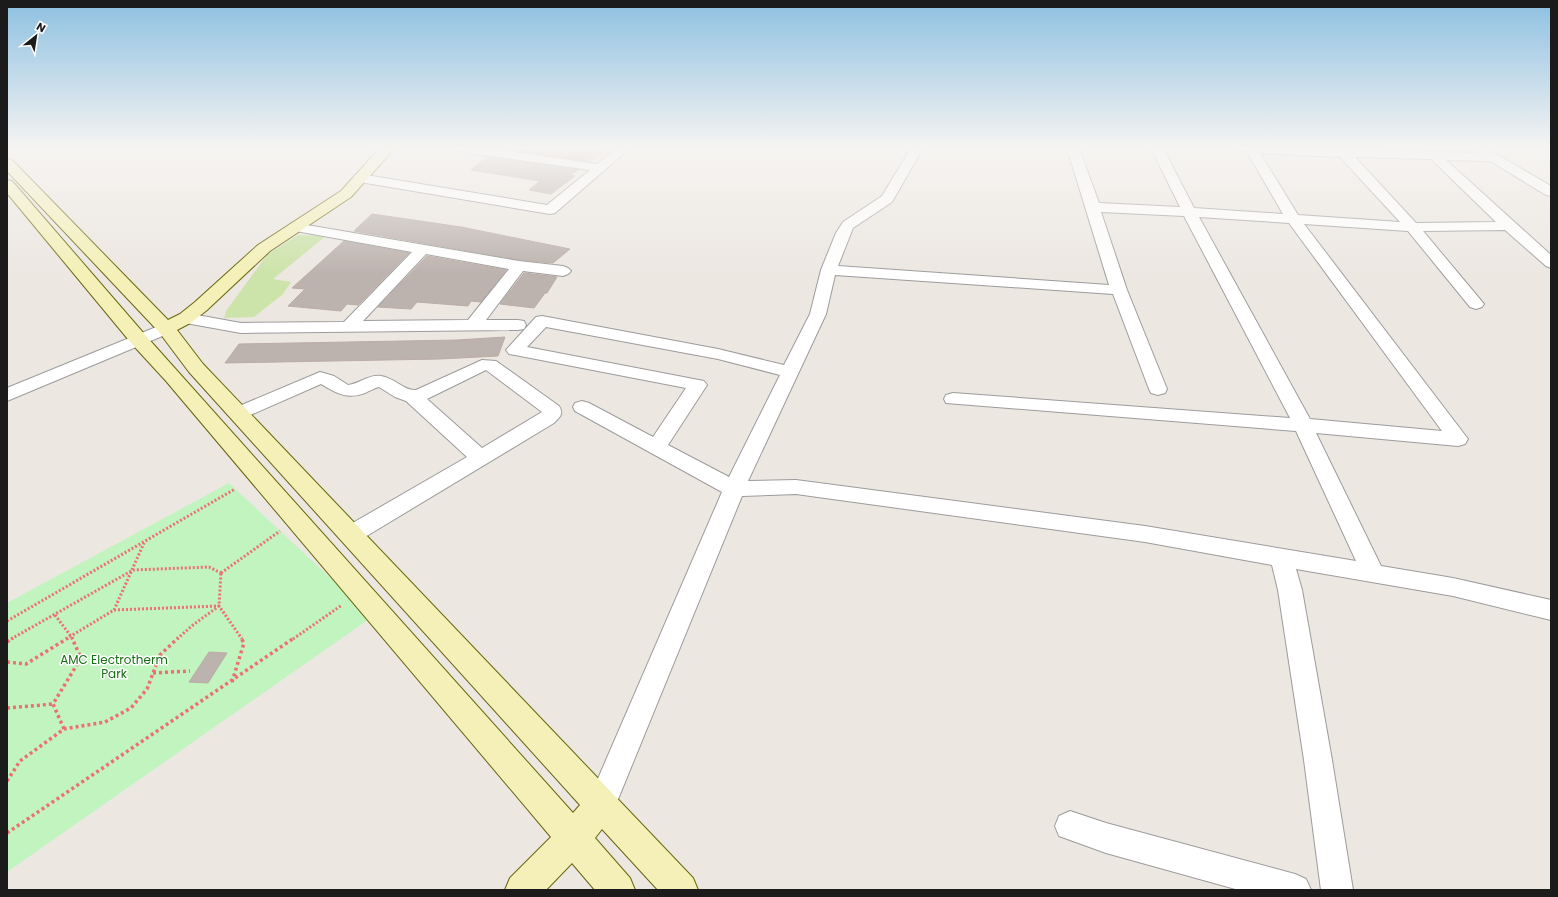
<svg xmlns="http://www.w3.org/2000/svg" width="1558" height="897" font-family="Poppins,sans-serif">
	<rect width="100%" height="100%" fill="#ece7e1"/>
	<!-- grass -->
	<path fill="#cce3a9" d="M 298,235 L 326,236 L 273,279 L 291,282 L 283,294 L 254,317 L 224,318 L 226,311 L 267,255 Z"/>
	<!-- park -->
	<path fill="#c1f4bf" d="M 229,483 L 372,617 L 7,872 L 7,603 Z"/>
	<!-- building -->
	<path fill="#bcb2ae" stroke="#bcaca4" d="M 499,148 L 607,148 L 590,162 Z
		M 487,157 L 578,170 L 570,175 L 575,176 L 551,194 L 529,190 L 540,181 L 471,170 Z
		M 372,214 L 461,227 L 570,249 L 553,263 L 519,260 L 354,231 Z
		M 344,241 L 409,253 L 358,305 L 347,304 L 341,311 L 288,306 L 305,289 L 292,288 Z
		M 427,256 L 506,270 L 481,302 L 471,301 L 468,306 L 417,302 L 411,309 L 378,307 Z
		M 524,273 L 557,277 L 547,293 L 545,293 L 534,308 L 500,304 Z
		M 505,337 L 498,356 L 440,359 L 225,363 L 239,344 L 457,340 Z
		M 209,652 L 227,653 L 208,683 L 189,682 Z"/>
	<g fill="none" stroke-linecap="round" stroke-linejoin="round">
		<defs>
			<path id="street" d="M 455,148 L 487,148 L 597,164 L 617,148 L 630,148 L 555,213 L 550,214 L 360,182 L 355,181 L 353,178 L 355,175 L 360,174 L 547,205 L 590,170 L 461,152 L 457,151 Z
				M 911,148 L 923,148 L 892,202 L 853,228 L 838,266 L 1109,285 L 1067,148 L 1079,148 L 1099,203 L 1180,207 L 1151,148 L 1163,148 L 1194,208 L 1283,214 L 1247,152 L 1239,151 L 1237,148 L 1318,148 L 1477,153 L 1475,150 L 1476,148 L 1486,148 L 1551,186 L 1551,196 L 1546,195 L 1490,161 L 1446,160 L 1551,255 L 1551,268 L 1546,266 L 1505,230 L 1423,231 L 1484,304 L 1482,307 L 1476,309 L 1470,307 L 1408,231 L 1304,224 L 1468,439 L 1465,444 L 1458,446 L 1316,433 L 1381,566 L 1453,578 L 1551,600 L 1551,620 L 1453,596 L 1296,569 L 1302,590 L 1332,760 L 1353,890 L 1321,890 L 1304,760 L 1278,590 L 1272,565 L 1145,542 L 796,494 L 742,496 L 612,814 L 602,818 L 592,814 L 587,804 L 722,492 L 575,411 L 573,407 L 575,403 L 582,401 L 589,403 L 653,437 L 686,388 L 515,355 L 509,354 L 506,350 L 536,317 L 542,316 L 718,349 L 784,365 L 810,314 L 821,270 L 836,233 L 843,222 L 882,196 ZM 1260,153 L 1340,157 L 1400,222 L 1298,215 ZM 1355,157 L 1431,159 L 1496,222 L 1416,223 ZM 1101,212 L 1184,216 L 1290,418 L 953,393 L 946,395 L 944,399 L 946,403 L 1296,431 L 1356,561 L 1145,526 L 796,480 L 748,481 L 826,314 L 835,275 L 1113,294 L 1149,389 L 1151,393 L 1158,395 L 1165,393 L 1167,389 L 1127,290 ZM 1199,217 L 1289,223 L 1442,431 L 1310,419 ZM 546,327 L 718,359 L 780,375 L 729,477 L 668,445 L 707,385 L 704,381 L 527,347 Z
				M 295,223 L 519,261 L 563,266 L 568,268 L 571,271 L 568,274 L 563,276 L 523,271 L 486,320 L 518,320 L 524,321 L 526,325 L 524,329 L 518,330 L 241,333 L 180,322 L 178,318 L 180,314 L 186,313 L 241,323 L 344,322 L 412,252 L 290,230 L 288,227 L 290,224 ZM 426,254 L 509,269 L 468,320 L 363,321 Z
				M 166,323 L 172,324 L 174,328 L 172,332 L 7,401 L 7,388 Z
				M 482,360 L 496,361 L 559,406 C 564,414 560,417 554,423 L 360,540 L 352,542 L 344,540 L 341,534 L 344,528 L 467,457 L 406,401 L 395,397 L 379,387 C 374,388 370,391 365,393 C 347,400 336,393 321,384 L 246,417 L 239,419 L 232,417 L 229,413 L 232,409 L 320,372 L 334,376 L 348,385 C 359,384 369,374 381,376 C 395,378 404,391 416,390 ZM 486,370 L 542,412 L 482,448 L 427,399 Z
				M 1070,811 L 1106,823 L 1295,874 L 1306,879 L 1311,890 L 1239,890 L 1106,853 L 1059,836 L 1055,826 L 1059,816 Z"/>
			<path id="secondary" d="M 380,148 L 395,148 L 351,197 L 270,251 L 207,310 L 192,322 L 177,330 L 203,364 L 693,878 L 698,890 L 658,890 L 602,829 L 595,838 L 630,878 L 635,890 L 595,890 L 572,863 L 546,890 L 505,890 L 510,878 L 551,837 L 166,381 L 132,344 L 7,193 L 7,180 L 12,181 L 146,336 L 573,813 L 580,805 L 189,372 L 159,332 L 7,171 L 7,159 L 12,160 L 168,320 L 180,314 L 195,302 L 258,245 L 341,191 Z"/>
		</defs>
		<!-- street casing -->
		<use href="#street" stroke="#9c9c9c" stroke-width="2"/>
		<!-- secondary casing -->
		<use href="#secondary" stroke="#67660c" stroke-width="2"/>
		<!-- path-far1 -->
		<path stroke="#ee6f71" stroke-width="3" stroke-dasharray="2 2" stroke-linecap="butt" d="M 221,573 L 280,531
			M 114,610 L 219,606 L 242,639
			M 55,615 L 73,639
			M 7,621 L 235,489
			M 11,639 L 133,570 L 209,567 L 221,573
			M 66,639 L 114,610 L 144,543
			M 177,639 L 193,625 L 219,606 L 221,573
			M 293,639 L 342,605"/>
		<!-- path -->
		<path stroke="#ee6f71" stroke-width="3.5" stroke-dasharray="3 3" stroke-linecap="butt" d="M 7,642 L 13,638
			M 7,662 L 26,664 L 68,638
			M 153,673 L 190,671
			M 232,682 L 244,643 L 241,638
			M 7,708 L 53,704
			M 64,729 L 53,704 L 81,658 L 72,638
			M 7,781 L 20,761 L 64,729 L 105,722 L 131,708 L 147,689 L 160,655 L 178,638
			M 7,833 L 294,638"/>
		<!-- street -->
		<use href="#street" fill="#fff" fill-rule="evenodd"/>
		<!-- secondary -->
		<use href="#secondary" fill="#f4f0b7" fill-rule="evenodd"/>
	</g>
	<!-- sky -->
	<linearGradient id="sky" x2="0" y2="1"><stop stop-color="#8dc0e1"/><stop offset="0.54" stop-color="#f6f4f2"/><stop offset="1" stop-color="#f6f4f2" stop-opacity="0"/></linearGradient>
	<rect width="1558" height="274" fill="url(#sky)"/>
	<g text-anchor="middle" stroke-width="3" stroke-linejoin="round" paint-order="stroke">
		<!-- near-park labels -->
		<g font-size="12" fill="#166f13" stroke="#fff">
			<text x="114" y="664">AMC Electrotherm<tspan x="114" dy="14">Park</tspan></text>
		</g>
	</g>
	<!-- border -->
	<rect width="1558" height="897" fill="none" stroke="#1b1b1b" stroke-width="16"/>
	<!-- north arrow -->
	<g transform="translate(36 36) rotate(30)" stroke="#ffffff" stroke-width="3" paint-order="stroke">
	<path d="M0-3L7 15L0 10L-7 15Z" fill="#1b1b1b"/>
	<text y="-6" font-size="11" font-weight="bold" text-anchor="middle" fill="#1b1b1b">N</text>
	</g>
</svg>
